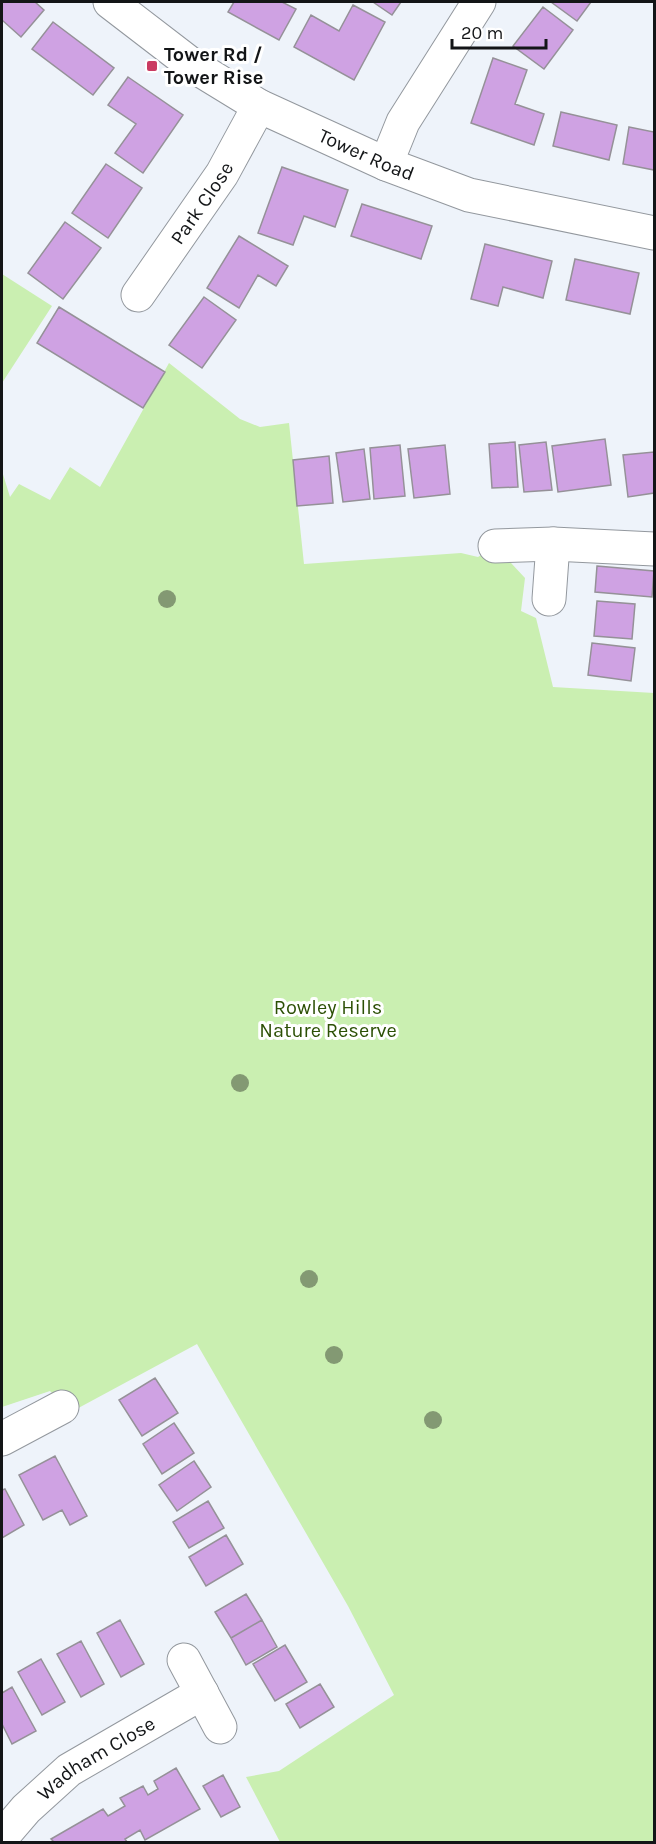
<svg xmlns="http://www.w3.org/2000/svg" width="656" height="1844" font-family="Karla,sans-serif">
	<rect width="100%" height="100%" fill="#eef3fa"/>
	<!-- green -->
	<path fill="#caefb1" d="M 2,274 L 52,306 L 2,383 Z
		M 169,363 L 240,419 L 260,427 L 289,423 L 304,564 L 461,553 L 478,557 L 495,546 L 525,578 L 521,611 L 536,618 L 553,687 L 654,693 L 654,1842 L 280,1842 L 246,1777 L 279,1771 L 394,1695 L 348,1606 L 197,1344 L 71,1412 L 50,1391 L 2,1407 L 2,471 L 10,497 L 19,484 L 50,500 L 70,467 L 100,487 Z"/>
	<!-- building -->
	<path fill="#cfa2e3" stroke="#959198" stroke-width="1.5" d="M 2,2 L 35,2 L 44,10 L 21,37 L 2,20 Z
		M 234,2 L 282,2 L 296,9 L 279,40 L 228,12 Z
		M 373,2 L 401,2 L 392,15 Z
		M 551,2 L 591,2 L 577,21 Z
		M 353,5 L 385,22 L 354,80 L 294,47 L 311,15 L 339,31 Z
		M 543,7 L 573,30 L 544,69 L 513,46 Z
		M 53,22 L 114,68 L 93,95 L 32,49 Z
		M 493,58 L 527,70 L 515,104 L 544,114 L 534,145 L 471,123 Z
		M 128,77 L 183,115 L 143,173 L 115,153 L 136,124 L 108,105 Z
		M 561,112 L 617,125 L 609,160 L 553,146 Z
		M 629,127 L 654,132 L 654,170 L 623,164 Z
		M 106,164 L 142,188 L 108,238 L 72,213 Z
		M 282,167 L 348,190 L 335,227 L 304,216 L 293,245 L 258,233 Z
		M 362,204 L 432,226 L 421,259 L 351,236 Z
		M 65,222 L 101,248 L 63,299 L 28,273 Z
		M 239,236 L 288,266 L 276,286 L 258,275 L 239,308 L 207,288 Z
		M 485,244 L 552,261 L 543,298 L 503,287 L 498,306 L 471,299 Z
		M 575,259 L 639,273 L 630,314 L 566,300 Z
		M 204,297 L 236,320 L 202,368 L 169,345 Z
		M 59,307 L 165,372 L 143,408 L 37,343 Z
		M 605,439 L 611,485 L 558,492 L 552,446 Z
		M 515,442 L 518,487 L 492,488 L 489,444 Z
		M 546,442 L 552,490 L 524,492 L 519,445 Z
		M 400,445 L 405,496 L 374,499 L 370,448 Z
		M 445,445 L 450,494 L 414,498 L 408,449 Z
		M 364,449 L 370,499 L 343,502 L 336,453 Z
		M 654,452 L 654,493 L 628,497 L 623,455 Z
		M 329,456 L 333,503 L 297,506 L 293,460 Z
		M 597,566 L 654,571 L 652,597 L 595,592 Z
		M 597,601 L 635,604 L 632,639 L 594,636 Z
		M 592,643 L 635,648 L 631,681 L 588,675 Z
		M 155,1378 L 178,1413 L 142,1436 L 119,1400 Z
		M 174,1423 L 194,1453 L 162,1474 L 143,1444 Z
		M 55,1456 L 87,1516 L 70,1525 L 62,1510 L 43,1520 L 19,1475 Z
		M 194,1461 L 211,1487 L 177,1511 L 159,1485 Z
		M 5,1489 L 24,1525 L 2,1538 L 2,1490 Z
		M 208,1501 L 224,1528 L 189,1548 L 173,1522 Z
		M 226,1535 L 243,1564 L 206,1586 L 189,1557 Z
		M 246,1594 L 262,1620 L 231,1638 L 215,1612 Z
		M 120,1620 L 144,1664 L 121,1677 L 97,1633 Z
		M 262,1620 L 277,1647 L 246,1665 L 231,1638 Z
		M 81,1641 L 104,1684 L 81,1697 L 57,1654 Z
		M 285,1645 L 307,1682 L 275,1701 L 253,1664 Z
		M 41,1659 L 65,1702 L 42,1715 L 18,1672 Z
		M 320,1684 L 334,1707 L 300,1728 L 286,1704 Z
		M 12,1687 L 36,1731 L 12,1744 L 2,1724 L 2,1693 Z
		M 176,1768 L 200,1809 L 145,1840 L 140,1830 L 125,1839 L 127,1842 L 54,1842 L 51,1839 L 103,1809 L 108,1816 L 125,1806 L 120,1798 L 143,1786 L 148,1795 L 158,1789 L 154,1781 Z
		M 223,1775 L 240,1807 L 221,1817 L 203,1786 Z"/>
	<g fill="none" stroke-linecap="round" stroke-linejoin="round">
		<defs>
			<g id="street">
				<path d="M 386,164 L 403,122 L 479,2"/>
				<path id="s1" d="M 138,295 L 222,174 L 259,106"/>
				<path d="M 495,546 L 553,544 L 654,549"/>
				<path d="M 549,599 L 553,544"/>
				<path d="M 2,1439 L 62,1407"/>
				<path d="M 184,1660 L 220,1727"/>
				<path id="s2" d="M 2,1837 L 26,1809 L 69,1770 L 202,1693"/>
			</g>
			<g id="secondary">
				<path id="s3" d="M 110,2 L 192,65 L 259,106 L 386,164 L 469,195 L 654,233"/>
			</g>
		</defs>
		<!-- street casing -->
		<use href="#street" stroke="#93989e" stroke-width="35"/>
		<!-- secondary casing -->
		<use href="#secondary" stroke="#93989e" stroke-width="35"/>
		<!-- street -->
		<use href="#street" stroke="#fff" stroke-width="33"/>
		<!-- secondary -->
		<use href="#secondary" stroke="#fff" stroke-width="33"/>
	</g>
	<!-- trees -->
	<g fill="#839973">
		<circle cx="167" cy="599" r="9"/>
		<circle cx="240" cy="1083" r="9"/>
		<circle cx="309" cy="1279" r="9"/>
		<circle cx="334" cy="1355" r="9"/>
		<circle cx="433" cy="1420" r="9"/>
	</g>
	<!-- markers -->
	<rect fill="#ca3b62" stroke="#fff" stroke-width="2" x="146" y="60" width="12" height="12" rx="3"/>
	<g text-anchor="middle" stroke-width="6" stroke-linejoin="round" paint-order="stroke">
		<!-- poi labels -->
		<g font-size="20" font-weight="bold" fill="#131517" stroke="#fff" text-anchor="start">
			<text x="164" y="61">Tower Rd /<tspan x="164" dy="23">Tower Rise</tspan></text>
		</g>
		<!-- street labels -->
		<g font-size="20" fill="#131517" stroke="#fff">
			<text dy="7" stroke="none"><textPath href="#s3" startOffset="300">Tower Road</textPath></text>
			<text dy="7" stroke="none"><textPath href="#s1" startOffset="112">Park Close</textPath></text>
			<text dy="7" stroke="none"><textPath href="#s2" startOffset="124">Wadham Close</textPath></text>
		</g>
		<!-- park labels -->
		<g font-size="20" fill="#2c5005" stroke="#fff">
			<text x="328" y="1014">Rowley Hills<tspan x="328" dy="23">Nature Reserve</tspan></text>
		</g>
	</g>
	<!-- border -->
	<rect width="656" height="1844" fill="none" stroke="#131517" stroke-width="6"/>
	<!-- scale -->
	<path d="M452 39v9h94v-9" fill="none" stroke="#131517" stroke-width="3"/>
	<text x="461" y="39" font-size="18" fill="#131517" stroke="#ffffff" stroke-width="4.5" paint-order="stroke">20 m</text>
</svg>
